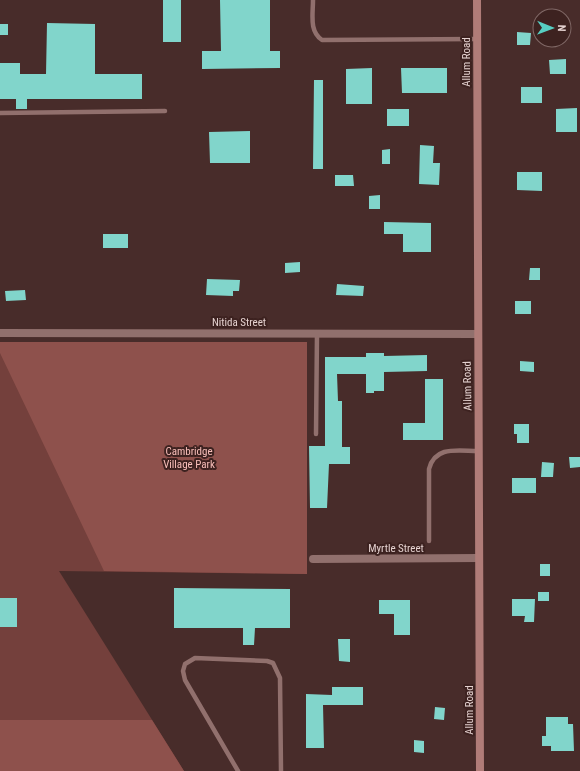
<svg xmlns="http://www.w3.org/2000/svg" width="580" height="771" font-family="'Roboto Condensed',sans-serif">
	<rect width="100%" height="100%" fill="#482c2a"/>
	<!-- green -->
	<path fill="#74403c" d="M 0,342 L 307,342 L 307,574 L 59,571 L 184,771 L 0,771 Z"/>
	<!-- forest -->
	<path fill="#8e514c" d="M 0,342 L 307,342 L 307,574 L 104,571 L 0,353 Z
		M 0,720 L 152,720 L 184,771 L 0,771 Z"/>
	<!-- building -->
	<path fill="#81d5cb" d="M 163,0 L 181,0 L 181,42 L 163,42 Z
		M 220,0 L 270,0 L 270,51 L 280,51 L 280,68 L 202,69 L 202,51 L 221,51 Z
		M 47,23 L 95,24 L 95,74 L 142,74 L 142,99 L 27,99 L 27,109 L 16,109 L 16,99 L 0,99 L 0,63 L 20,63 L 20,74 L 46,74 Z
		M 0,24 L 8,24 L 8,35 L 0,35 Z
		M 517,32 L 531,33 L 530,45 L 517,45 Z
		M 566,59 L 566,74 L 550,74 L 549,60 Z
		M 372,68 L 372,104 L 346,104 L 346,69 Z
		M 401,68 L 447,68 L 447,93 L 402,93 Z
		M 314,80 L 323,80 L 323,169 L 313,169 Z
		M 521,87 L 542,87 L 542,103 L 521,103 Z
		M 577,108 L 577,132 L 556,132 L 556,109 Z
		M 387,109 L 409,109 L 409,126 L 387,126 Z
		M 250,131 L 250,163 L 210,163 L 209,132 Z
		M 420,145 L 434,146 L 433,163 L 440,163 L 439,185 L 419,184 Z
		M 390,149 L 390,164 L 382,164 L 382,150 Z
		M 517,172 L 542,172 L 542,191 L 517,190 Z
		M 335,175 L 353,175 L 354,186 L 335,186 Z
		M 380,195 L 380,209 L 369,209 L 369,196 Z
		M 384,222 L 431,223 L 431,252 L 403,252 L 403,234 L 384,234 Z
		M 103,234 L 128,234 L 128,248 L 103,248 Z
		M 300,262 L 300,272 L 285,273 L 285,263 Z
		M 530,268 L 540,268 L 540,280 L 529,280 Z
		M 207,279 L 240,280 L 239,291 L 233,291 L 233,296 L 206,295 Z
		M 337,284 L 364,286 L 363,296 L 336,295 Z
		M 25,290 L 26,300 L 6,301 L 5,291 Z
		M 515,301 L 531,301 L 531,314 L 515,314 Z
		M 366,353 L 384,353 L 384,356 L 427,355 L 427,371 L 384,372 L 384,391 L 374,391 L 374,393 L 366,393 L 366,374 L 337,374 L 338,401 L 342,401 L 342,447 L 350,447 L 350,464 L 329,464 L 327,508 L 310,508 L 309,446 L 325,446 L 325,357 L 366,357 Z
		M 520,361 L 534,362 L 534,372 L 520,371 Z
		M 425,379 L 443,379 L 443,440 L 403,440 L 403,423 L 425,423 Z
		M 514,424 L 529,424 L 529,443 L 517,443 L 517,434 L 514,434 Z
		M 569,457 L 580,457 L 580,467 L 570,468 Z
		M 542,462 L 554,463 L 553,477 L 541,477 Z
		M 512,478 L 536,478 L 536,493 L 512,493 Z
		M 540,564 L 550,564 L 550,576 L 540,576 Z
		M 174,588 L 290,589 L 290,628 L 255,628 L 254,645 L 243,645 L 243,628 L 174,628 Z
		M 538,592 L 549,592 L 549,601 L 538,601 Z
		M 0,598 L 17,598 L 17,627 L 0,627 Z
		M 512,599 L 535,599 L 534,622 L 524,622 L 525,616 L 512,616 Z
		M 379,600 L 410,600 L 410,635 L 394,635 L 394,614 L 379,614 Z
		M 338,639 L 350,639 L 350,662 L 339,661 Z
		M 332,687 L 363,687 L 363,705 L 323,705 L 324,748 L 306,748 L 306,694 L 332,695 Z
		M 435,707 L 445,708 L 444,720 L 434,719 Z
		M 546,717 L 568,717 L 568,724 L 573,724 L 574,751 L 551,751 L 551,746 L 542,746 L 542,736 L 546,736 Z
		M 414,740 L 424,741 L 424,753 L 414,752 Z"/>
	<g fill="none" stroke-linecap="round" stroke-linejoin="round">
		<!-- lane -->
		<path stroke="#91706d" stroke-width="4.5" d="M 313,0 C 313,15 309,31 322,40 L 477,39
			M 0,113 L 165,111
			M 316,434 L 317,333
			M 429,541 L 429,469 C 435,445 459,451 478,451
			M 238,771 L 185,680 L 183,671 L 185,664 L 195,658 L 267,661 L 273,663 L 280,678 L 281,771"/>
		<!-- street -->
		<path stroke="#91706d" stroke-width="8" d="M 0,333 L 477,334
			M 313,559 L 479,558"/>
		<!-- secondary -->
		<path stroke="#b07c78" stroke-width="8" d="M 477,0 L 480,771"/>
	</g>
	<g text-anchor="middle" stroke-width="4" stroke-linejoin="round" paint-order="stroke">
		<!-- street labels -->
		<g font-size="11" fill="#e5d2d0" stroke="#3d2220">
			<text transform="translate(466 62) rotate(-90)" y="4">Allum Road</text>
			<text x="239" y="326">Nitida Street</text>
			<text transform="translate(467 386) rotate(-91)" y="4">Allum Road</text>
			<text x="396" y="552">Myrtle Street</text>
			<text transform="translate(469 710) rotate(-90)" y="4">Allum Road</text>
		</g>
		<!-- park labels -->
		<g font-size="11" fill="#f9bfba" stroke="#3d2220">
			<text x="189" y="455">Cambridge<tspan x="189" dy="13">Village Park</tspan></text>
		</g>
	</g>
	<!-- north arrow -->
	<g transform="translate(552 28) rotate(91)"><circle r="19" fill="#3d2220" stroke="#806866"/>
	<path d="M0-3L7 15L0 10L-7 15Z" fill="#57cec2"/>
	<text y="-6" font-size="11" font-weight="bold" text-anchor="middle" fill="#e5d2d0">N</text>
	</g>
</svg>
